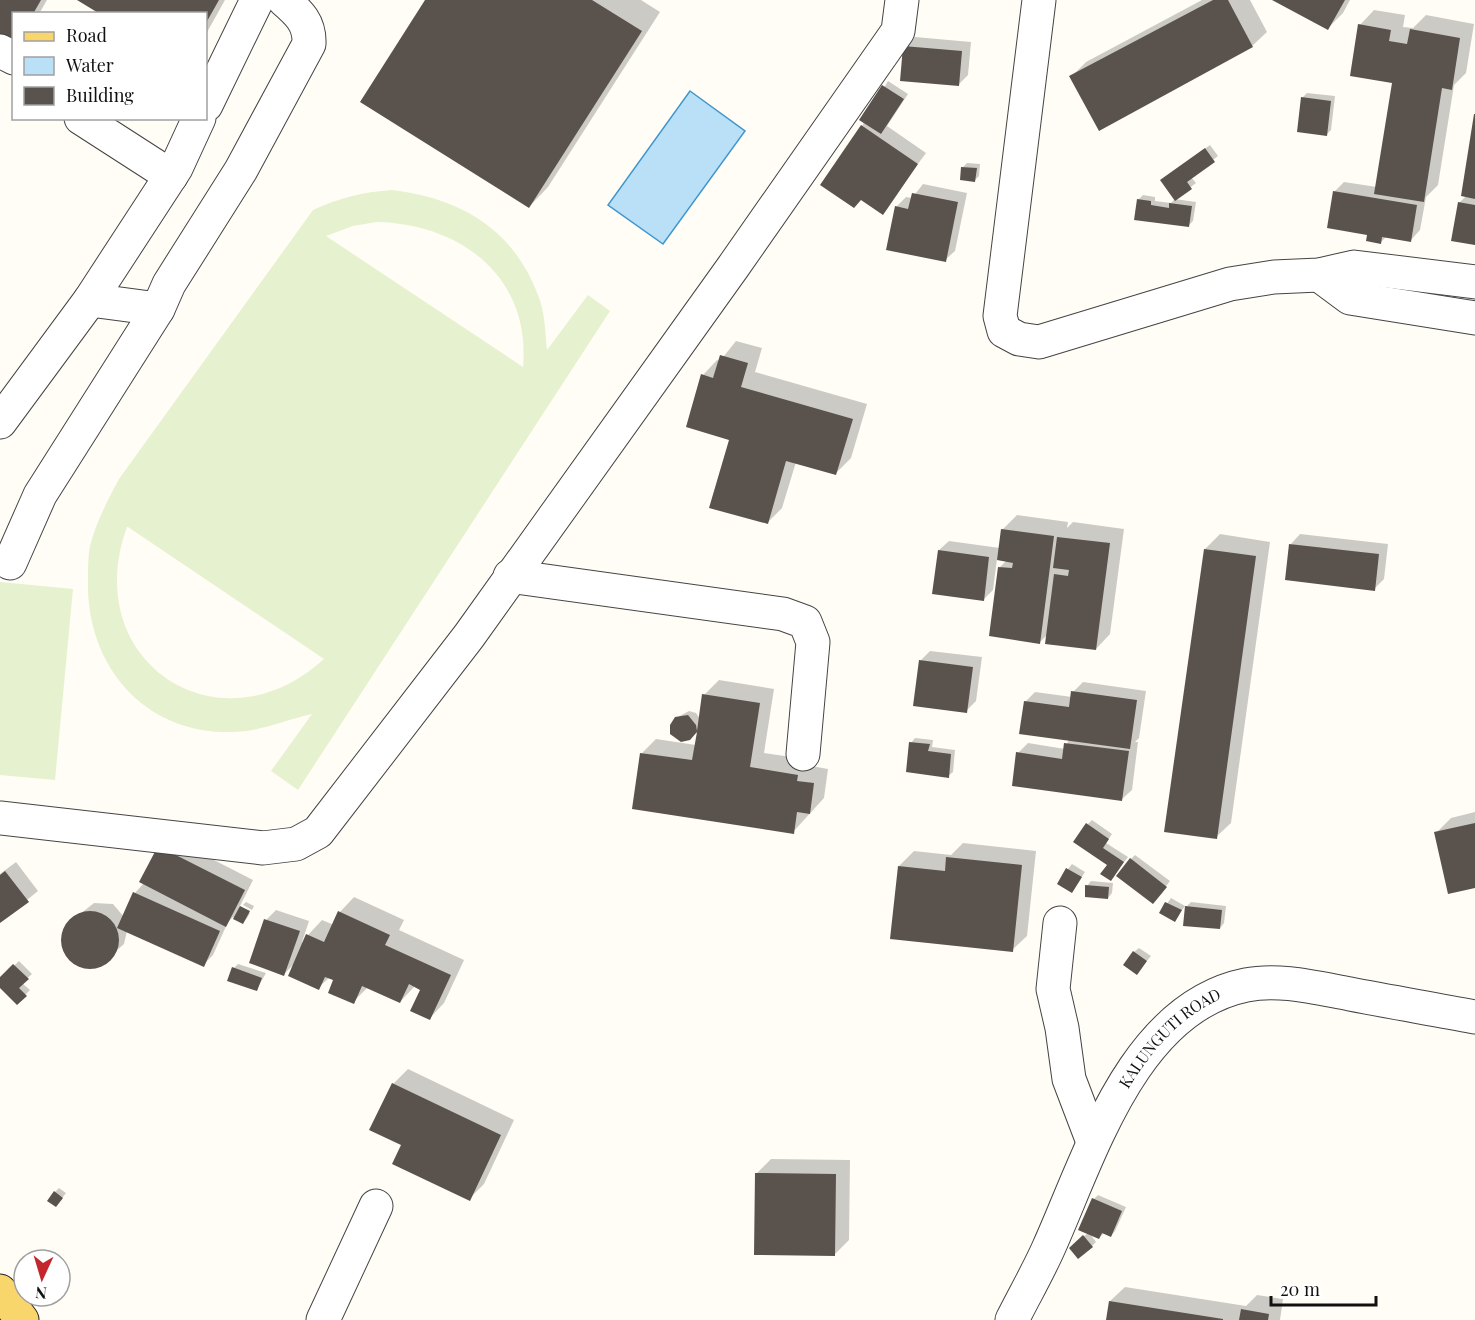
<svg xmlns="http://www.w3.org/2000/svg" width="1475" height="1320" font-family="'Playfair Display',serif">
	<rect width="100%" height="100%" fill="#fffdf5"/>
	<!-- pitch -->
	<path fill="#e6f2cf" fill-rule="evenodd" d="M 392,190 C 459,198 513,228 538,295 C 545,312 545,331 547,350 L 588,295 L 610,311 L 298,790 L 271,771 L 312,714 C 285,720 259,732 232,732 C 142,734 85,663 88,578 C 88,568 88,556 90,546 C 96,522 108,500 119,479 L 313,210 C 339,198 363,192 392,190 ZM 377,222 C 461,224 531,277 523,367 L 326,236 L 353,226 ZM 127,527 L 128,527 L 324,659 C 219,755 78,661 127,527 Z
		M 0,582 L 73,589 L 55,780 L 0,775 Z"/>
	<!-- water -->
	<path fill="#b9e0f7" stroke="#3f96cf" stroke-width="1.5" d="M 690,91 L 745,131 L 663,244 L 608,205 Z"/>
	<!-- shadow -->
	<path fill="#0003" d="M 0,0 L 47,0 L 39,14 L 14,14 Z
		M 80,0 L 225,0 L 206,34 L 206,14 Z
		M 427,0 L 641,0 L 660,12 L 548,187 L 529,207 Z
		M 1202,0 L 1250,0 L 1267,32 L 1252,46 L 1071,77 L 1086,62 Z
		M 1275,0 L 1350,0 L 1343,13 L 1328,28 Z
		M 1374,10 L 1405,15 L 1403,27 L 1413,28 L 1426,15 L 1474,24 L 1466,73 L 1454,85 L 1438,185 L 1426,197 L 1420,230 L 1411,240 L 1387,236 L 1381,242 L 1368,234 L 1334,192 L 1344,182 L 1377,187 L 1394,82 L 1360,25 Z
		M 915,37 L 971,42 L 968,75 L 958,85 L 905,46 Z
		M 888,81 L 908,94 L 887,126 L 926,153 L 882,213 L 862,199 L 862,126 Z
		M 1307,93 L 1335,96 L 1331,130 L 1327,134 L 1303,97 Z
		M 1475,116 L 1475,243 L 1459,203 L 1466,196 Z
		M 1210,145 L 1218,156 L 1191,177 L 1196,183 L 1175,199 L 1167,176 Z
		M 967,163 L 980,164 L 979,176 L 975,180 L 963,167 Z
		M 923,184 L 967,193 L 955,251 L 945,260 L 896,207 L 906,197 L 912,198 Z
		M 1143,195 L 1155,197 L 1155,201 L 1171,203 L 1175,199 L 1196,202 L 1193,221 L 1188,226 L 1138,200 Z
		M 736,341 L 762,348 L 755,372 L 867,404 L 851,458 L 836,473 L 796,462 L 782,508 L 767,523 L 703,375 L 717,360 L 720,361 Z
		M 1017,515 L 1068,522 L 1067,528 L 1073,522 L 1124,529 L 1110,634 L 1096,649 L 1048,634 L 1040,642 L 1000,567 L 1007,560 L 997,559 L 993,590 L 983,600 L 939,550 L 949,541 L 1000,548 L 1002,530 Z
		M 1220,534 L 1270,542 L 1231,823 L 1216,837 L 1205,549 Z
		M 1300,534 L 1388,544 L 1384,579 L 1374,589 L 1291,544 Z
		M 930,651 L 982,657 L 976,701 L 966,711 L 920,661 Z
		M 719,680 L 774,689 L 764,753 L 812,760 L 811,766 L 828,769 L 824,798 L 793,832 L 642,753 L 656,739 L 696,745 L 698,730 L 692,736 L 676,718 L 689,711 L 696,713 L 700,719 L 704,695 Z
		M 1083,682 L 1146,691 L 1139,738 L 1135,742 L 1138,742 L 1132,790 L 1122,799 L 1018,753 L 1028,743 L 1065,749 L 1069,739 L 1025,702 L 1035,692 L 1072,697 L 1073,692 Z
		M 915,738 L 933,740 L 932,747 L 955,750 L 953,772 L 948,776 L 911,743 Z
		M 1475,812 L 1475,886 L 1436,833 L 1451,818 Z
		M 1092,820 L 1112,834 L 1106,843 L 1128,857 L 1111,879 L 1109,865 L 1088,824 Z
		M 169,837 L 253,880 L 239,908 L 250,913 L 247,918 L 243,923 L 233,917 L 228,922 L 213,955 L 203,965 L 127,931 L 124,944 L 99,966 L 91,967 L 74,962 L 64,948 L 65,930 L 69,923 L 94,903 L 113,904 L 124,917 L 135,893 L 144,883 Z
		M 963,843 L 1036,851 L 1027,936 L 1012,950 L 899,866 L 914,851 L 951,855 Z
		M 1135,855 L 1170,881 L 1157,898 L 1131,859 Z
		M 16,862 L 38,891 L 0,922 L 0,874 Z
		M 1072,864 L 1085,872 L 1072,892 L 1068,869 Z
		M 1091,881 L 1113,883 L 1112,893 L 1108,898 L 1087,886 Z
		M 354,897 L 404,920 L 399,930 L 464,960 L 444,1003 L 430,1018 L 422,989 L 415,986 L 400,1002 L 368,987 L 353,1002 L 335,979 L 330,977 L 318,988 L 294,964 L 284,974 L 266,920 L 276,910 L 309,921 L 302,942 L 304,943 L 308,935 L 322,920 L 334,925 L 340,912 Z
		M 1171,898 L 1185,906 L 1175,920 L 1161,912 Z
		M 246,902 L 254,906 L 252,910 L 243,905 Z
		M 1191,902 L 1226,906 L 1224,923 L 1220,928 L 1187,906 Z
		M 1139,948 L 1151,956 L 1137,973 L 1134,952 Z
		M 19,961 L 32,974 L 22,983 L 30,990 L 17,1003 L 0,985 L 0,979 Z
		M 238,964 L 266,973 L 257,989 L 234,968 Z
		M 408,1069 L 514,1120 L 484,1184 L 469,1199 L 403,1144 L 393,1084 Z
		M 771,1159 L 850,1160 L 849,1240 L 835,1254 L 756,1174 Z
		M 59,1188 L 66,1193 L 60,1201 L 55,1192 Z
		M 1098,1195 L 1126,1207 L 1115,1231 L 1111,1236 L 1104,1233 L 1099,1238 L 1090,1234 L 1096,1242 L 1092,1246 L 1075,1243 L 1088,1233 L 1094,1199 Z
		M 1125,1287 L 1246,1306 L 1257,1295 L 1283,1299 L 1280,1320 L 1107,1320 L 1110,1301 Z"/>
	<!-- building -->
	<path fill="#5a524d" d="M 0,0 L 41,0 L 33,14 L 14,14 L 14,46 L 0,44 Z
		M 77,0 L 219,0 L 206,23 L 206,14 L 100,14 Z
		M 425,0 L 592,0 L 642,31 L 529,208 L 360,102 Z
		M 1213,0 L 1228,0 L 1253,47 L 1099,131 L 1069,76 Z
		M 1272,0 L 1345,0 L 1328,30 Z
		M 1358,24 L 1391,30 L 1389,41 L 1407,44 L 1410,29 L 1460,38 L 1452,90 L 1442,88 L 1424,202 L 1374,194 L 1392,83 L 1350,76 Z
		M 903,46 L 962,51 L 959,86 L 900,81 Z
		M 882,85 L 904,99 L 881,134 L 859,120 Z
		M 1301,97 L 1331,101 L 1327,136 L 1297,132 Z
		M 1474,114 L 1475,114 L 1475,199 L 1461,196 Z
		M 861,125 L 918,164 L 883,215 L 861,200 L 854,208 L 820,185 Z
		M 1205,148 L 1215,162 L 1187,182 L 1192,189 L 1175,201 L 1160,180 Z
		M 961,167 L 977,168 L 975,182 L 960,180 Z
		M 1333,191 L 1417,205 L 1411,242 L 1382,237 L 1381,244 L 1366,241 L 1367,235 L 1327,228 Z
		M 912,193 L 958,202 L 946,262 L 886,250 L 895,206 L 908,209 Z
		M 1137,199 L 1151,201 L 1151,205 L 1169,208 L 1169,203 L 1192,206 L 1189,227 L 1134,220 Z
		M 1458,202 L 1475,205 L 1475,245 L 1451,241 Z
		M 720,355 L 748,363 L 741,387 L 853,419 L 836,475 L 786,461 L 768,524 L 709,508 L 729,440 L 686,427 L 701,374 L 713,378 Z
		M 1001,529 L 1054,536 L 1040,644 L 989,636 L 998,567 L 1012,568 L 1013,563 L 997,560 Z
		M 1057,537 L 1110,543 L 1096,650 L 1045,644 L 1054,574 L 1068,576 L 1069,570 L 1053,568 Z
		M 1289,544 L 1379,554 L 1375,591 L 1285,580 Z
		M 1204,549 L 1256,556 L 1217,839 L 1164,832 Z
		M 938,550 L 989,557 L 984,601 L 932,594 Z
		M 919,660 L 973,667 L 967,713 L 913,706 Z
		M 1071,691 L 1137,700 L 1130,749 L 1019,734 L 1024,701 L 1069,707 Z
		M 702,694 L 760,703 L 750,767 L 798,775 L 797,781 L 814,783 L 810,814 L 797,812 L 794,834 L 632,809 L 640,753 L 692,760 L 697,732 L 690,740 L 681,742 L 670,734 L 670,725 L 675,717 L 688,715 L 696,725 L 697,731 Z
		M 909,742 L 930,744 L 928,751 L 951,754 L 949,778 L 906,772 Z
		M 1064,743 L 1129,751 L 1122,801 L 1012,786 L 1016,752 L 1062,759 Z
		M 1086,823 L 1109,839 L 1103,848 L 1124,862 L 1111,881 L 1100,874 L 1107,865 L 1073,842 Z
		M 1475,823 L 1475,888 L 1448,894 L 1434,832 Z
		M 158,846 L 245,890 L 226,927 L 139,882 Z
		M 946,857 L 1022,865 L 1013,952 L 890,939 L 898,866 L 945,871 Z
		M 1130,858 L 1167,887 L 1153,904 L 1116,876 Z
		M 1066,868 L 1082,877 L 1072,893 L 1057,884 Z
		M 5,871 L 29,902 L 0,923 L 0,875 Z
		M 1085,885 L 1109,887 L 1108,899 L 1085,897 Z
		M 133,892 L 220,931 L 204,967 L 117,928 Z
		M 1165,902 L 1182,910 L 1175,922 L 1159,913 Z
		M 240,906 L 250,911 L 243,924 L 233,919 Z
		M 1185,906 L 1222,910 L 1220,929 L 1183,926 Z
		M 338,911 L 390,935 L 385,945 L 451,975 L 430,1020 L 410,1011 L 420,990 L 409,984 L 400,1003 L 362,986 L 354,1004 L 328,993 L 333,980 L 325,977 L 319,990 L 288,976 L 306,934 L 324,942 Z
		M61 940a29 29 0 1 1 58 0a29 29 0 1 1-58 0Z
		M 264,919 L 300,931 L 284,976 L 249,963 Z
		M 1133,951 L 1147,961 L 1137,975 L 1123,965 Z
		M 13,964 L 29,979 L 19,988 L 27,996 L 17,1005 L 0,988 L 0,977 Z
		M 232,967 L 262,978 L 257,991 L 227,981 Z
		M 392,1083 L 501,1135 L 470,1201 L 392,1164 L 401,1145 L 369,1130 Z
		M 755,1173 L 836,1174 L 835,1256 L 754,1255 Z
		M 54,1191 L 63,1198 L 56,1207 L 47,1201 Z
		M 1092,1198 L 1122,1211 L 1111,1237 L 1102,1233 L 1099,1239 L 1078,1230 Z
		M 1083,1235 L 1093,1247 L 1078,1259 L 1069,1248 Z
		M 1109,1301 L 1223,1319 L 1223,1320 L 1106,1320 Z
		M 1241,1309 L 1269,1314 L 1268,1320 L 1239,1320 Z"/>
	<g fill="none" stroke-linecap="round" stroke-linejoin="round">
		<defs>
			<g id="minor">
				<path d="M 1039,0 L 1000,316 L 1004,331 L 1019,339 L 1039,342 L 1230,284 L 1274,277 L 1319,275 L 1354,267 L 1475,282"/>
				<path d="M 0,51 L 14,58"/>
				<path d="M 206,105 L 257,0"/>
				<path d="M 81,118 L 171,176"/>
				<path d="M 1319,275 L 1350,298 L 1475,318"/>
				<path d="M 90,300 L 158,309 L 169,284 L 241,170 L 309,44 C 310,23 299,13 284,0"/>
				<path d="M 0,422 L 90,300 L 176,168 L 199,118"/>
				<path d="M 10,563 L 40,495 L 158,309"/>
				<path d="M 510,576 L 783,614 L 805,622 L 813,642 L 803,754"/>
				<path d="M 0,818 L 263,848 L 296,844 L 318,832 L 469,636 L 733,267 L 898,31 L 902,0"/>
				<path d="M 1060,923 L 1053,989 L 1062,1028 L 1069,1079 L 1093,1142"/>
				<path d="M 323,1320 L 376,1206"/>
				<path id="s1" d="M 1012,1320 C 1024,1296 1038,1272 1049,1247 C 1090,1156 1133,1008 1246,985 C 1279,978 1317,988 1350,994 C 1391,1002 1433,1009 1475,1017"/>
			</g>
			<path id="major" d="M 0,1291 L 22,1320"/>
		</defs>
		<!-- minor casing -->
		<use href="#minor" stroke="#444" stroke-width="35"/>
		<!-- major casing -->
		<use href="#major" stroke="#222" stroke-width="35"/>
		<!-- minor -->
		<use href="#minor" stroke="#fff" stroke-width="33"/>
		<!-- major -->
		<use href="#major" stroke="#f9d66b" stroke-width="33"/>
	</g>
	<g text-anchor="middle" stroke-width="6" stroke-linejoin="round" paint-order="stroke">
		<!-- street labels -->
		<g font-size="16" fill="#111" stroke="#fff">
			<text dy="6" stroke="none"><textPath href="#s1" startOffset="327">KALUNGUTI ROAD</textPath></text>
		</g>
	</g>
	<!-- legend -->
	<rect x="12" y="12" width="195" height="108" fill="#ffffff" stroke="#a0a0a0" stroke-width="1.5"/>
	<rect x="24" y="32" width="30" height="9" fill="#f9d66b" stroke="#a0a0a0" stroke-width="1.5"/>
	<text x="66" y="42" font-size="18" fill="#111111">Road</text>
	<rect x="24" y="57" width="30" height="18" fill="#b9e0f7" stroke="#a0a0a0" stroke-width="1.5"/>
	<text x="66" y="72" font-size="18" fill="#111111">Water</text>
	<rect x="24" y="87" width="30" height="18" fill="#5a524d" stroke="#a0a0a0" stroke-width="1.5"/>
	<text x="66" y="102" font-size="18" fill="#111111">Building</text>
	<!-- north arrow -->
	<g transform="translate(42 1278) rotate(184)"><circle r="28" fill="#ffffff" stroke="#a0a0a0" stroke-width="1.5"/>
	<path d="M0-4.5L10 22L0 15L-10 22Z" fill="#c4262e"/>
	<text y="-9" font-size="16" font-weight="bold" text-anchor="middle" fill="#111111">N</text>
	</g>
	<!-- scale -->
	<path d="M1271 1296v9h105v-9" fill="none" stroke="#111111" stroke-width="3"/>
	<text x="1280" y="1296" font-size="18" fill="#111111" stroke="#ffffff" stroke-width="4.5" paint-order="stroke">20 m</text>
</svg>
